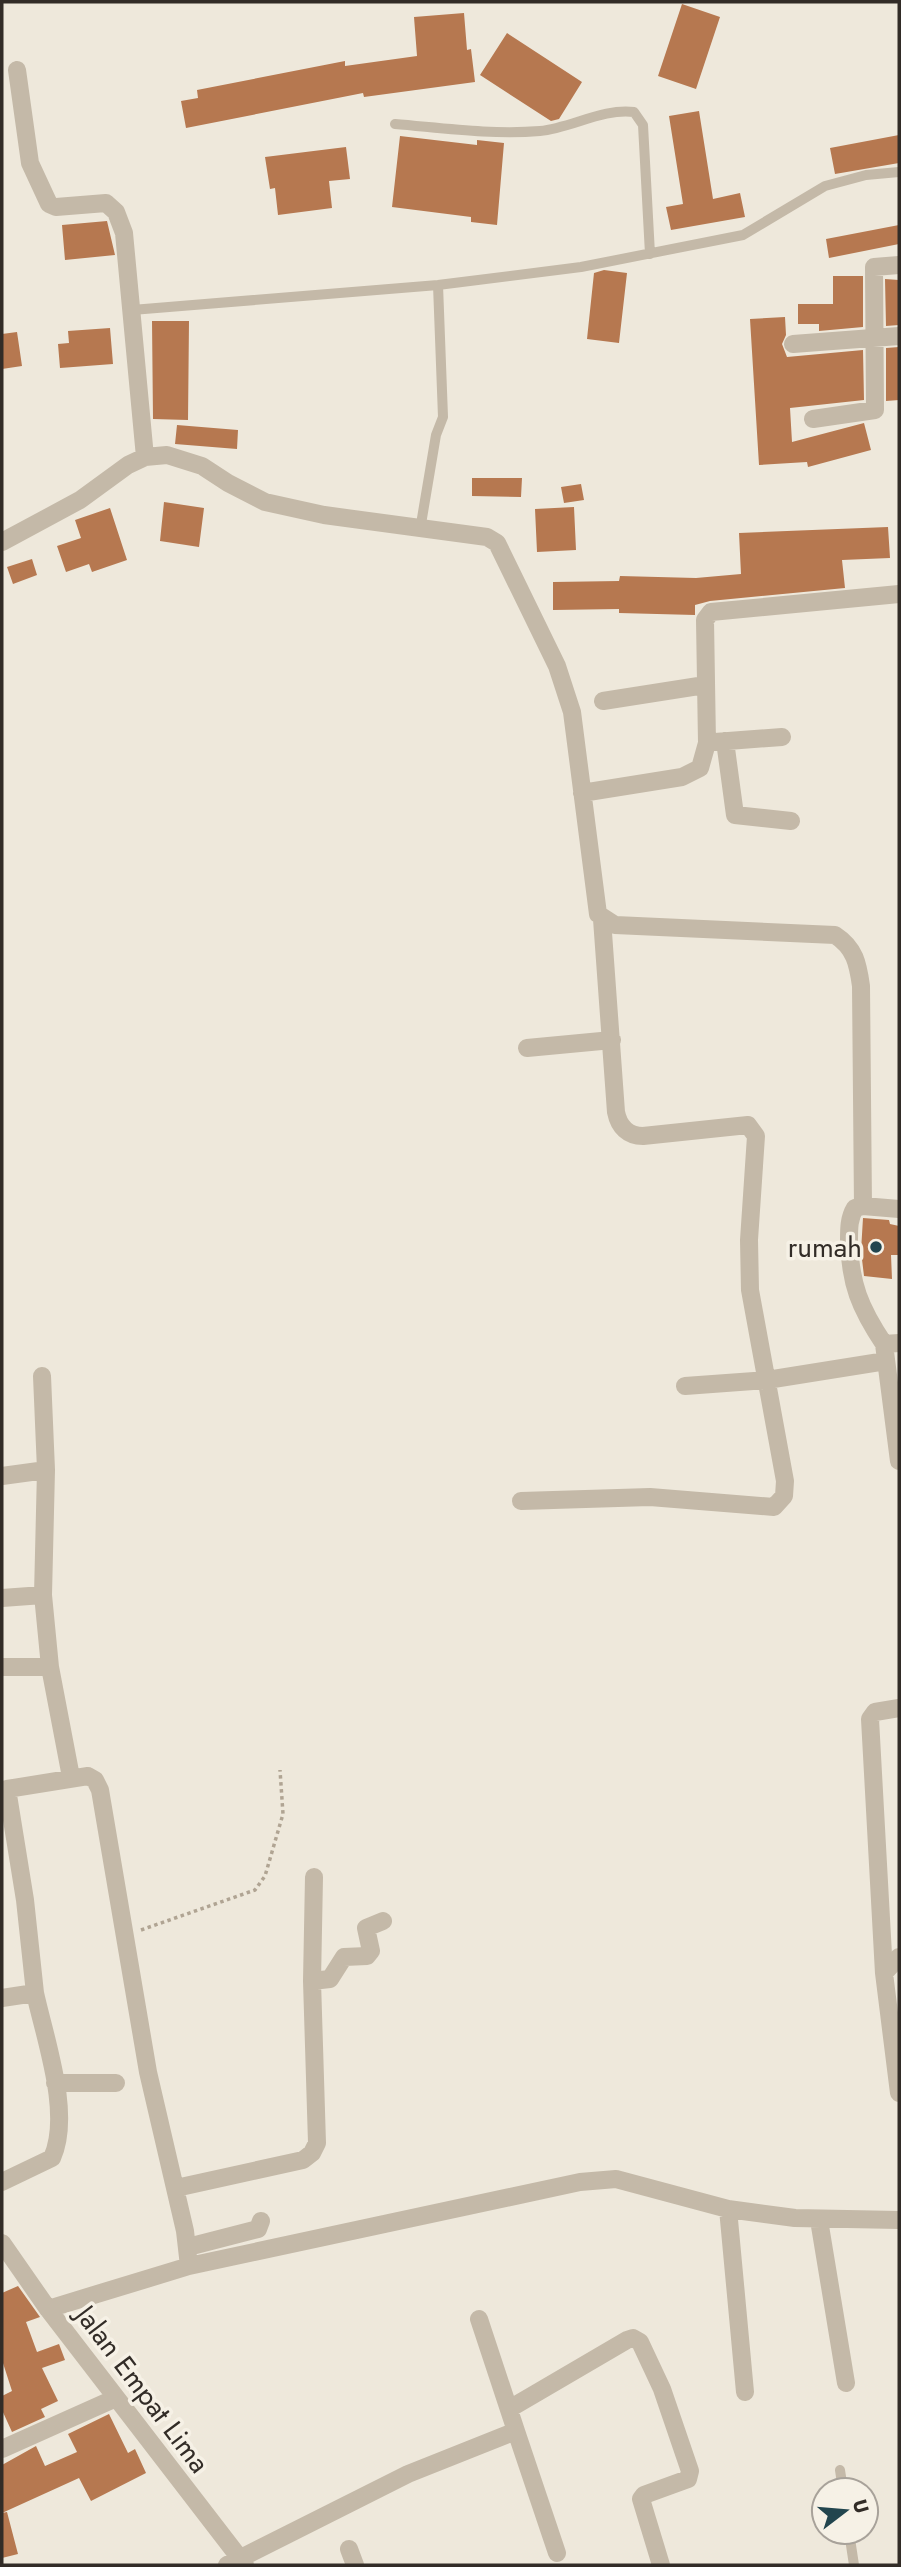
<svg xmlns="http://www.w3.org/2000/svg" width="901" height="2567" font-family="Jost,sans-serif">
	<rect width="100%" height="100%" fill="#eee8db"/>
	<!-- building -->
	<path fill="#b67850" d="M 682,4 L 720,17 L 696,89 L 658,76 Z
		M 464,13 L 467,50 L 471,49 L 475,82 L 364,97 L 363,93 L 186,128 L 181,101 L 198,98 L 197,90 L 345,61 L 345,66 L 417,56 L 414,17 Z
		M 507,33 L 582,82 L 559,119 L 551,121 L 480,75 Z
		M 699,111 L 713,199 L 740,193 L 745,217 L 671,230 L 666,207 L 683,204 L 669,116 Z
		M 899,135 L 899,163 L 835,174 L 830,148 Z
		M 400,136 L 477,145 L 477,140 L 504,143 L 497,225 L 471,222 L 471,217 L 392,207 Z
		M 346,147 L 350,179 L 329,181 L 332,208 L 278,215 L 275,188 L 270,189 L 265,157 Z
		M 107,221 L 115,255 L 65,260 L 62,225 Z
		M 899,225 L 899,244 L 829,258 L 826,239 Z
		M 604,270 L 627,273 L 619,343 L 587,339 L 594,273 Z
		M 833,276 L 863,276 L 863,327 L 819,331 L 819,324 L 798,324 L 798,304 L 833,304 Z
		M 885,279 L 899,280 L 899,325 L 886,326 Z
		M 785,317 L 786,335 L 782,344 L 787,357 L 863,350 L 864,400 L 790,408 L 792,442 L 864,423 L 871,450 L 808,467 L 807,462 L 759,465 L 750,319 Z
		M 152,321 L 189,321 L 188,420 L 153,419 Z
		M 110,328 L 113,364 L 60,368 L 58,344 L 69,343 L 68,331 Z
		M 17,332 L 22,366 L 2,369 L 2,334 Z
		M 899,347 L 899,400 L 886,401 L 886,348 Z
		M 177,425 L 238,430 L 237,449 L 175,444 Z
		M 472,478 L 522,478 L 521,497 L 472,496 Z
		M 581,484 L 584,500 L 564,503 L 561,487 Z
		M 164,502 L 204,508 L 199,547 L 160,541 Z
		M 574,507 L 576,550 L 537,552 L 535,509 Z
		M 110,508 L 127,560 L 92,572 L 89,564 L 66,572 L 57,546 L 81,538 L 75,520 Z
		M 888,527 L 890,558 L 842,560 L 845,588 L 710,601 L 695,605 L 695,615 L 619,613 L 619,609 L 553,610 L 553,582 L 619,581 L 620,576 L 696,578 L 741,574 L 739,533 Z
		M 32,559 L 37,575 L 13,584 L 7,567 Z
		M 863,1218 L 889,1220 L 890,1224 L 899,1226 L 899,1255 L 891,1255 L 892,1279 L 864,1276 L 861,1251 Z
		M 18,2286 L 40,2317 L 26,2322 L 37,2352 L 59,2344 L 65,2360 L 42,2368 L 58,2401 L 41,2409 L 45,2417 L 12,2432 L 2,2410 L 2,2396 L 12,2391 L 2,2360 L 2,2293 Z
		M 109,2414 L 128,2453 L 135,2449 L 146,2473 L 91,2501 L 79,2478 L 2,2513 L 7,2512 L 18,2554 L 2,2558 L 2,2465 L 36,2446 L 45,2466 L 77,2452 L 68,2434 Z"/>
	<g fill="none" stroke-linecap="round" stroke-linejoin="round">
		<!-- path -->
		<path stroke="#b0a493" stroke-width="3.5" stroke-dasharray="3.5 3.5" stroke-linecap="butt" d="M 141,1930 L 255,1890 L 265,1876 L 283,1814 L 280,1770"/>
		<!-- service -->
		<path stroke="#c4b9a8" stroke-width="10" d="M 395,124 C 443,128 492,135 540,131 C 571,128 603,108 634,112 L 643,125 L 650,254
			M 132,310 L 438,285 L 581,267 L 743,235 L 825,186 L 866,175 L 899,172
			M 420,530 L 436,435 L 443,417 L 438,285
			M 840,2470 L 843,2490
			M 849,2532 L 854,2565"/>
		<!-- minor -->
		<path stroke="#c4b9a8" stroke-width="18" d="M 17,70 L 30,163 L 49,204 L 56,207 L 106,203 L 116,212 L 124,233 L 145,457
			M 793,344 L 899,336
			M 813,419 L 875,410 L 874,267 L 899,265
			M 2,542 L 80,500 L 128,465 L 145,457 L 167,455 L 202,466 L 228,483 L 265,502 L 324,515 L 487,537 L 497,543 L 557,666 L 572,712 L 598,914 L 615,925 L 835,935 C 855,948 858,964 861,986 L 863,1206 L 899,1209
			M 603,701 L 705,685
			M 725,741 L 735,815 L 791,821
			M 715,742 L 782,737
			M 582,793 L 682,777 L 700,768 L 707,743 L 705,620 L 711,612 L 899,594
			M 527,1048 L 612,1040
			M 863,1206 L 855,1208 C 849,1218 849,1228 849,1240 C 850,1284 860,1308 884,1344
			M 899,1343 L 884,1344 L 899,1461
			M 42,1376 L 46,1470
			M 685,1386 L 767,1380 L 886,1361
			M 2,1476 L 46,1470 L 43,1595
			M 521,1501 L 650,1497 L 774,1507 L 784,1496 L 785,1481 L 750,1290 L 749,1240 L 756,1136 L 748,1125 L 643,1136 C 628,1136 619,1127 616,1112 L 602,919
			M 2,1598 L 43,1595 L 50,1667 L 71,1777
			M 2,1667 L 50,1667
			M 899,1708 L 875,1712 L 870,1719 L 884,1973 L 899,2093
			M 7,1789 L 88,1776 L 95,1780 L 100,1790 L 148,2072 L 185,2231 L 189,2266
			M 2,1790 L 7,1789 L 25,1900 L 35,1993 L 2,1998
			M 884,1973 L 899,1957
			M 312,1981 L 314,1877
			M 55,2083 L 116,2083
			M 2,2182 L 52,2158 C 72,2114 45,2039 35,1993
			M 176,2188 L 303,2160 L 312,2153 L 317,2143 L 312,1981 L 330,1979 L 344,1957 L 367,1956 L 371,1951 L 366,1928 L 383,1921
			M 728,2209 L 745,2392
			M 819,2220 L 846,2383
			M 2,2243 L 48,2309 L 245,2565
			M 188,2247 L 258,2229 L 261,2221
			M 48,2309 L 189,2266 L 580,2182 L 616,2179 L 728,2209 L 795,2218 L 899,2220
			M 509,2409 L 627,2340 L 633,2338 L 640,2342 L 662,2389 L 690,2471 L 688,2479 L 644,2495 L 641,2499 L 661,2565
			M 516,2431 L 557,2553
			M 2,2449 L 116,2398
			M 349,2549 L 355,2565
			M 227,2565 L 408,2474 L 516,2431 L 479,2319"/>
	</g>
	<!-- markers -->
	<circle fill="#22454e" stroke="#f6f1e6" stroke-width="2.5" cx="876" cy="1247" r="7"/>
	<g text-anchor="middle" stroke-width="7" stroke-linejoin="round" paint-order="stroke">
		<!-- poi labels -->
		<g font-size="28" fill="#322c27" stroke="#f6f1e6" text-anchor="end">
			<text x="862" y="1257">rumah</text>
		</g>
		<!-- street labels -->
		<g font-size="28" fill="#322c27" stroke="#f6f1e6">
			<text transform="translate(143 2389) rotate(53)" y="10">Jalan Empat Lima</text>
		</g>
	</g>
	<!-- border -->
	<rect width="901" height="2567" fill="none" stroke="#322c27" stroke-width="7"/>
	<!-- north arrow -->
	<g transform="translate(845 2511) rotate(74)"><circle r="33" fill="#f6f1e6" stroke="#a8a29a" stroke-width="2"/>
	<path d="M0-5L12 26L0 18L-12 26Z" fill="#22454e"/>
	<text y="-10" font-size="19" font-weight="bold" text-anchor="middle" fill="#322c27">U</text>
	</g>
</svg>
